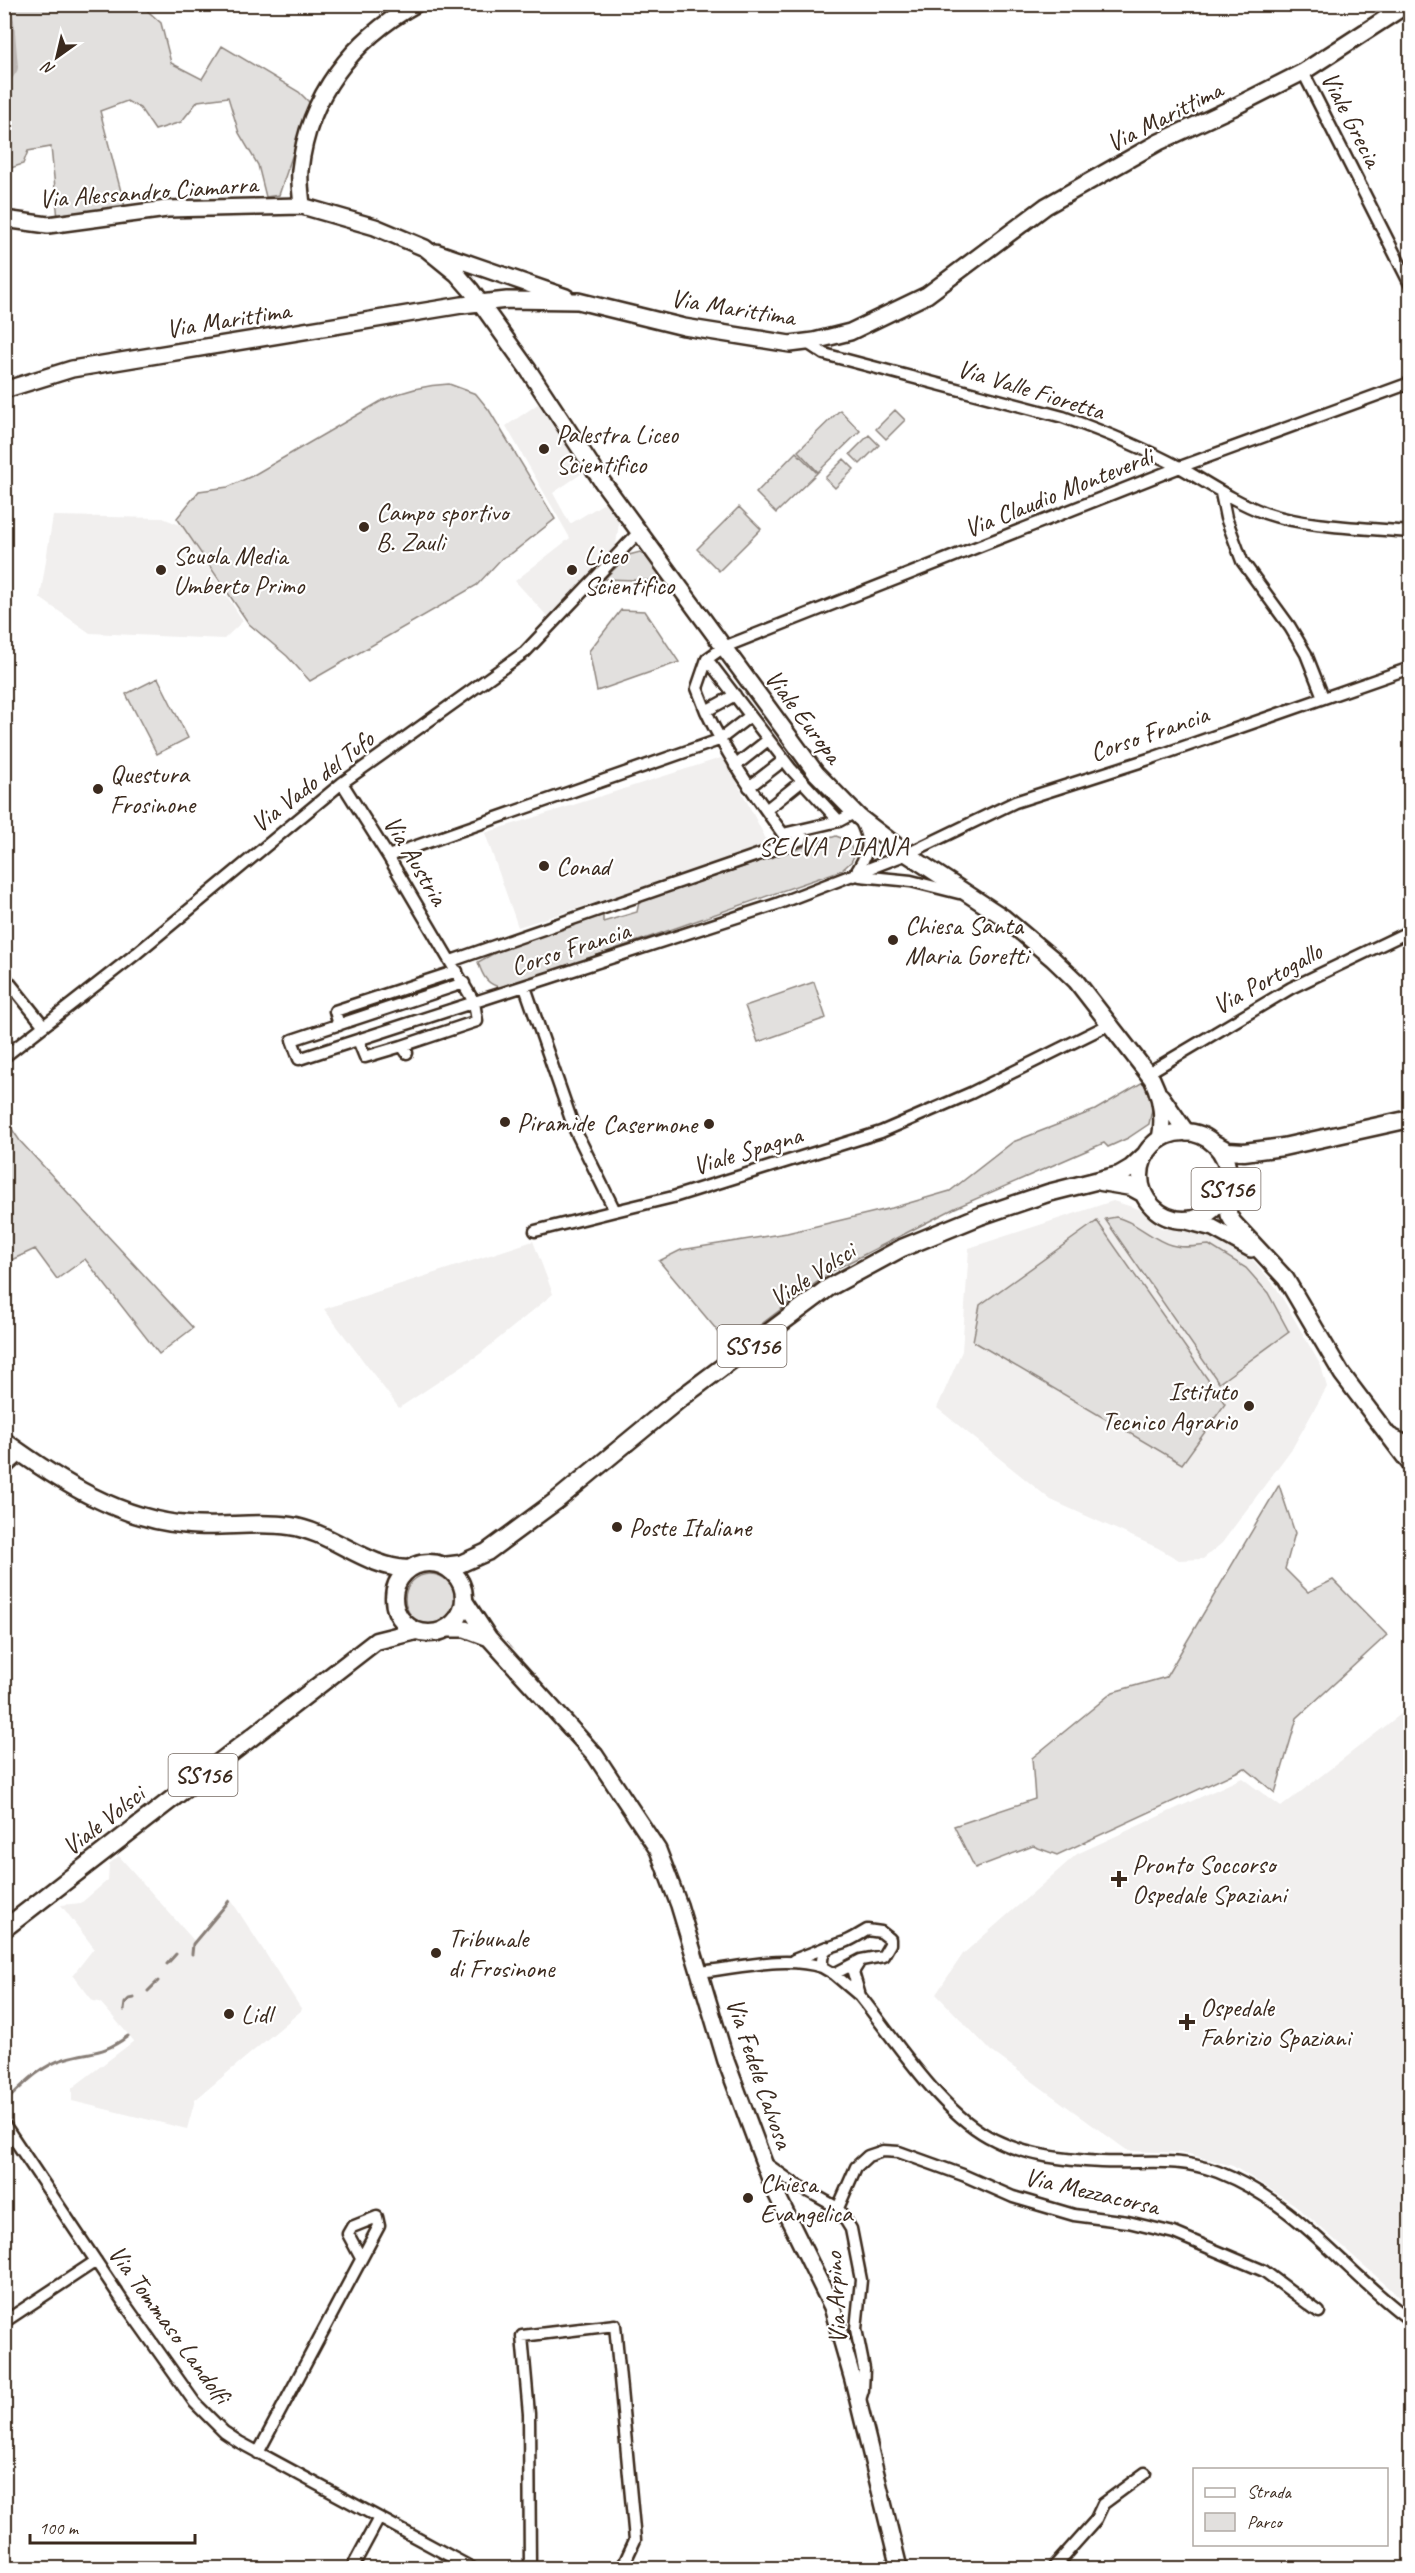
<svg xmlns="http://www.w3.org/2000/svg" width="1415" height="2573" font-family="Caveat,sans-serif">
	<rect width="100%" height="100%" fill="#fff"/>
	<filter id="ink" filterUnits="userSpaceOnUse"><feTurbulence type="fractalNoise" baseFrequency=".0167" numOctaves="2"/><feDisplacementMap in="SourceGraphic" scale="12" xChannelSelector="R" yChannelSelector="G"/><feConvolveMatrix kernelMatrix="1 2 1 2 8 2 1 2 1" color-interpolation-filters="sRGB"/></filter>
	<g filter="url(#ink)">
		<!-- built -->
		<path fill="#f1efee" d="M 538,404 L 584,472 L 553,493 L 570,524 L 606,502 L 619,522 L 616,545 L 548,617 L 515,581 L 570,538 L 506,426 Z
			M 53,516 L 163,518 L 182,526 L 243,621 L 224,639 L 90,633 L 40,598 Z
			M 724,757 L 770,847 L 518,927 L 485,833 Z
			M 1113,1201 L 1139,1209 L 1161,1228 L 1202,1231 L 1215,1236 L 1252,1259 L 1276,1287 L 1321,1366 L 1327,1387 L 1293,1447 L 1222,1543 L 1203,1559 L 1179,1560 L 1158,1548 L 1051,1500 L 937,1408 L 962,1351 L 969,1248 Z
			M 533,1241 L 553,1294 L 480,1354 L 399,1408 L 324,1309 Z
			M 1410,1707 L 1410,2306 L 1294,2204 L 1233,2166 L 1185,2153 L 1128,2151 L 991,2051 L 936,1994 L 963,1954 L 1077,1854 L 1242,1778 L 1281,1807 Z
			M 119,1856 L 196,1943 L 231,1900 L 302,2010 L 195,2100 L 187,2129 L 72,2101 L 72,2088 L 134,2041 L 100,2002 L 93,2001 L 73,1975 L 94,1948 L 61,1905 L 81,1903 L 108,1880 L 109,1864 Z"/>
		<!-- green -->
		<path fill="#e2e0de" stroke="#8e857e" stroke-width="1.5" d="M 4,5 L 141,5 L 161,23 L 171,63 L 202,79 L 222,46 L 299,92 L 310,103 L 279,195 L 266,197 L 258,165 L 239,133 L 228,97 L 198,101 L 181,122 L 155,130 L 140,108 L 127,101 L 100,111 L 125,207 L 58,219 L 51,147 L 28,151 L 23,164 L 5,170 Z
			M 449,384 L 476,394 L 489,410 L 555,519 L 512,553 L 502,558 L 477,585 L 310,681 L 287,656 L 249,624 L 177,518 L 199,491 L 228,487 L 252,476 L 383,400 C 405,390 425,385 449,384 Z
			M 840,410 L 860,431 L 818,472 L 798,451 Z
			M 895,410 L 905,420 L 886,439 L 876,429 Z
			M 869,435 L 879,445 L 860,464 L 850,454 Z
			M 796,452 L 817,473 L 776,513 L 756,493 Z
			M 844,459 L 854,469 L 835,488 L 825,478 Z
			M 739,507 L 761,529 L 719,571 L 697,549 Z
			M 640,552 L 649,558 L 666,581 L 604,579 L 629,555 Z
			M 621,610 L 645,611 L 679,662 L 597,691 L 589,651 Z
			M 158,678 L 188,738 L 157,754 L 126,694 Z
			M 836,836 L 849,841 L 854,856 L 851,862 L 842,870 L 503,988 C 487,985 483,977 478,962 L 515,942 L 567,927 L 603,913 L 603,922 L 637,912 L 639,902 Z
			M 814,982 L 826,1018 L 758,1042 L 745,1006 Z
			M 1143,1082 L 1154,1100 L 1149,1124 L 1128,1138 L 1108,1147 L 1104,1143 L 955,1208 L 832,1271 L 731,1347 L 659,1261 L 681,1250 L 787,1233 L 892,1208 L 950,1191 L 1013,1142 L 1095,1110 Z
			M 5,1119 L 20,1141 L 193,1328 L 159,1354 L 85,1259 L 57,1279 L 35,1249 L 5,1263 Z
			M 1116,1217 C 1137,1222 1151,1239 1171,1245 C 1184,1249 1197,1246 1209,1245 L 1246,1268 L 1268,1293 L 1289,1332 L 1219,1383 L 1105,1219 Z
			M 1097,1221 L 1225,1404 L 1182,1464 L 973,1341 L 980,1305 Z
			M 1279,1485 L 1295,1533 L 1285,1569 L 1308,1592 L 1333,1580 L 1387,1635 L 1297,1718 L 1275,1793 L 1245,1768 L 1057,1855 L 1033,1846 L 975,1868 L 954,1826 L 1035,1799 L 1032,1758 L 1113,1692 L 1166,1677 Z
			M405 1599a25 25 0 1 1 50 0a25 25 0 1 1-50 0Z"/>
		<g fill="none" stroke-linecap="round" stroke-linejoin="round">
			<!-- stream -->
			<path stroke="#887e77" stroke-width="3" d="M 192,1954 L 193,1944 L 229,1901
				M 167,1964 L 176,1954
				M 148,1991 L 158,1981
				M 124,2010 L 125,2003 L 129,1999 L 134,1998
				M 4,2103 C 22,2086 40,2066 64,2059 C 93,2050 101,2056 128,2036"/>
			<!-- river -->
			<path stroke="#bcb6b3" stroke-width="20" d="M 4,21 L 8,67 L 4,73"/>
			<defs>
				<path id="street" d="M 1303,72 L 1410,284
					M 806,342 L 824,354 L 1063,417 C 1102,431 1144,448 1181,468 C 1209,484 1235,502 1265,513 C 1305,527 1368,528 1410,532
					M 1221,493 L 1226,518 L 1242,561 L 1290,627 L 1306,654 L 1323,697
					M 735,695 L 706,711 C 727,756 754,794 783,834 L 839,821 L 854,813
					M 706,711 L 697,688 L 707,659
					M 735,766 L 768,740
					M 342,783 L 388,856 L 474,1002 L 477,1021 L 402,1046 L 407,1053
					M 749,787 L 784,760
					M 766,810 L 802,781
					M 839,821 L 791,769 L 707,659 L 724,647 L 1180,467 L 1410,383
					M 388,856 L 719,740 L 750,716
					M 854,876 C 868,854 873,844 860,820
					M 860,876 L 911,881 L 959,893
					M 451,961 L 786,845 L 802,839 L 803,830
					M 4,976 L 44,1026
					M 464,983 L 292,1040 L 299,1059 L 777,904 L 907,854 L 1015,802 L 1152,758 L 1410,668
					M 525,987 L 574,1128 L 615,1211 L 673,1197 L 881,1132 L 971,1093 L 1110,1024
					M 339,1025 L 335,1011 L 457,971
					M 358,1040 L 365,1057 L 402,1046
					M 4,1057 L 137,953 L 342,783 L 525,652 L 639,532
					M 1148,1073 L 1291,988 L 1410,931
					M 535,1231 L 615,1211
					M 1389,1433 L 1410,1443
					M 4,1470 L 22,1454
					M 867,1930 L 881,1932 L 890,1939 L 890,1944 L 883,1956 L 861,1960 L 834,1974 L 822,1967 C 821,1946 829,1948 845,1942 C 853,1939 860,1934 867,1930 Z
					M 794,1960 L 827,1947
					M 699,1972 C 738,1968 784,1955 822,1967
					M 834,1974 L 860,1996 L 853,1972 L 860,1961
					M 860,1996 C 897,2042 942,2115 995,2140 C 1027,2156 1066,2160 1101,2162 C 1143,2164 1175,2156 1218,2172 C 1300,2204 1343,2271 1410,2320
					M 4,2124 L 122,2300 L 195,2403 L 224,2432 L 239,2442 L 472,2568
					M 764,2162 L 795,2184 L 838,2208 L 851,2229 L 861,2280 L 856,2329 L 864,2369 L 863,2390 L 859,2403
					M 838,2208 L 856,2167 L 868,2156 L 883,2151 L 899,2152 L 963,2175 L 1013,2197 L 1074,2215 L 1128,2222 L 1174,2233 L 1264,2271 L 1319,2312
					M 4,2322 L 96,2261
					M 258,2453 L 379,2226 L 377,2217 L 352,2227 L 348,2234 L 361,2258
					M 352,2568 L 379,2518
					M 530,2568 L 529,2414 L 522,2336 L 615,2325 L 635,2540 L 622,2568
					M 1053,2568 L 1095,2521 L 1103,2504 L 1145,2473"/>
				<path id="secondary" d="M 302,206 C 301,194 299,181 300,170 C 308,96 353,39 416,4
					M 4,219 L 48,225 L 167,209 L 302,206 L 375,227 L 425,248 L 457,274 L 471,290 L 527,368 L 601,480 L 816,773 L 859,817 L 907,854 L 1003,917 L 1053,959 L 1076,981 L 1152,1079 C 1161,1097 1164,1119 1160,1140
					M 436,252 L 566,297
					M 4,390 L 72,369 L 462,305 L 507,300 L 578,301 L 684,327 L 790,344 L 814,341 L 850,332 L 927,295 L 1046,206 L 1159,142 L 1232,108 L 1303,72 L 1408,4
					M 1161,1096 L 1187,1133
					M 1226,1189 L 1229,1215 L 1233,1222 L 1286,1279 L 1342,1374 L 1410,1464
					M 1183,1220 L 1213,1228 L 1251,1249
					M 464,1600 L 489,1638 L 595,1755 L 658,1850 L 679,1905 L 726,2061 L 773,2187 L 832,2307 L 853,2380 L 899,2568
					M 447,1629 L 465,1629 L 489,1638"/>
				<path id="primary" d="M1140 1176a44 44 0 1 1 88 0a44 44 0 1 1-88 0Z
					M 1213,1143 L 1228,1151 L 1244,1152 L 1283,1147 L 1410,1119
					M 1101,1182 L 1131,1187 L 1144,1194
					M 4,1441 C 59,1481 120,1520 189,1525 C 222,1528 257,1521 290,1526 C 332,1532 366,1568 409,1569
					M394 1598a35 35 0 1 1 70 0a35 35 0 1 1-70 0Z
					M 443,1566 L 460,1564 L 487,1552 L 556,1501 L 681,1398 L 828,1288 L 902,1248 L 980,1216 L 1048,1193 L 1119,1175 L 1131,1168 L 1146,1154
					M 4,1929 L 376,1641 L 416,1631"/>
			</defs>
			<!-- street casing -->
			<use href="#street" stroke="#3b2a1e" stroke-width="15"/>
			<!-- secondary casing -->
			<use href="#secondary" stroke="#3b2a1e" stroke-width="20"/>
			<!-- primary casing -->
			<use href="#primary" stroke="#3b2a1e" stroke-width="21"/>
			<!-- street -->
			<use href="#street" stroke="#fff" stroke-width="10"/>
			<!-- secondary -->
			<use href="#secondary" stroke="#fff" stroke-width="15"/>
			<!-- primary -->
			<use href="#primary" stroke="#fff" stroke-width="16"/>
		</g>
	</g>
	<!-- markers -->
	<g fill="#3b2a1e" stroke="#fff" stroke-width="2">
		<circle cx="544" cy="449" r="6"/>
		<circle cx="364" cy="527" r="6"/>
		<circle cx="161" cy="570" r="6"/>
		<circle cx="572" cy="570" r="6"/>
		<circle cx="98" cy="789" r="6"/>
		<circle cx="544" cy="866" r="6"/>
		<circle cx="893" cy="940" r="6"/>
		<circle cx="505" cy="1122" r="6"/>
		<circle cx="709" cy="1124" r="6"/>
		<circle cx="1249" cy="1406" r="6"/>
		<circle cx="617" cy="1527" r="6"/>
		<path d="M1116 1870h6v6h6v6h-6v6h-6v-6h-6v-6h6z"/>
		<circle cx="436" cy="1953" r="6"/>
		<circle cx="229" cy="2014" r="6"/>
		<path d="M1184 2013h6v6h6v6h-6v6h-6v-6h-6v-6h6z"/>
		<circle cx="748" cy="2198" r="6"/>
	</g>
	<g text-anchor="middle" stroke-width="4.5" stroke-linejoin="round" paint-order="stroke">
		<!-- shield labels -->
		<g fill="#fff" stroke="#766a62" stroke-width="1.5">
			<rect x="1191.5" y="1168" width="69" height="42" rx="4.5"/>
			<rect x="717.5" y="1325" width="69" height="42" rx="4.5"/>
			<rect x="168.5" y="1754" width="69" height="42" rx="4.5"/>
		</g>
		<g font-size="24" font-weight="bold" fill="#3b2a1e">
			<text x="1226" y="1197">SS156</text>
			<text x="752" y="1354">SS156</text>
			<text x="203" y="1783">SS156</text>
		</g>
		<!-- street labels -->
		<g font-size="26" fill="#3b2a1e" stroke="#fff">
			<text transform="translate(1164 116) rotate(-27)" y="9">Via Marittima</text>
			<text transform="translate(1352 119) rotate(63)" y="9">Viale Grecia</text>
			<text transform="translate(148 191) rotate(-4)" y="9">Via Alessandro Ciamarra</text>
			<text transform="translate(733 307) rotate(9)" y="9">Via Marittima</text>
			<text transform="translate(228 319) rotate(-9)" y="9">Via Marittima</text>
			<text transform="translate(1031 389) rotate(17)" y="9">Via Valle Fioretta</text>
			<text transform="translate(1058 492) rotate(-22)" y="9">Via Claudio Monteverdi</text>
			<text transform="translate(804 716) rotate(53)" y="9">Viale Europa</text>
			<text transform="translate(1149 733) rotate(-19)" y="9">Corso Francia</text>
			<text transform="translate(312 781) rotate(-38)" y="9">Via Vado del Tufo</text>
			<text transform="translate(416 860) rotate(59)" y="9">Via Austria</text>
			<text transform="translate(570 948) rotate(-18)" y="9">Corso Francia</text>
			<text transform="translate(1267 978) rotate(-29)" y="9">Via Portogallo</text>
			<text transform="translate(747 1150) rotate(-17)" y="9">Viale Spagna</text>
			<text transform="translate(812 1274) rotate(-33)" y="9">Viale Volsci</text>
			<text transform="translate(103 1820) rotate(-38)" y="9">Viale Volsci</text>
			<text transform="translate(760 2073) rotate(71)" y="9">Via Fedele Calvosa</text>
			<text transform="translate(1092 2191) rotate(13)" y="9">Via Mezzacorsa</text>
			<text transform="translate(835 2298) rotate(-93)" y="9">Via Arpino</text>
			<text transform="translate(170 2324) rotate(54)" y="9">Via Tommaso Landolfi</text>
		</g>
		<!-- poi labels -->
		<g font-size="26" fill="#3b2a1e" stroke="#fff" text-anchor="start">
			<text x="556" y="443">Palestra Liceo<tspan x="556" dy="30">Scientifico</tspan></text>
			<text x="376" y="521">Campo sportivo<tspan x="376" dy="30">B. Zauli</tspan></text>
			<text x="173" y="564">Scuola Media<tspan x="173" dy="30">Umberto Primo</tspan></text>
			<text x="584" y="564">Liceo<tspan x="584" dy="30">Scientifico</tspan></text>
			<text x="110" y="783">Questura<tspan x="110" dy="30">Frosinone</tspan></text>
			<text x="556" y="875">Conad</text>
			<text x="905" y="934">Chiesa Santa<tspan x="905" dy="30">Maria Goretti</tspan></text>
			<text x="517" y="1131">Piramide</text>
			<text x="697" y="1133" text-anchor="end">Casermone</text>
			<text x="1237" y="1400" text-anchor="end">Istituto<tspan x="1237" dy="30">Tecnico Agrario</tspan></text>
			<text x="629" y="1536">Poste Italiane</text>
			<text x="1132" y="1873">Pronto Soccorso<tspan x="1132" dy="30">Ospedale Spaziani</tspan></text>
			<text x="448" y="1947">Tribunale<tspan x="448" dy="30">di Frosinone</tspan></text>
			<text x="1200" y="2016">Ospedale<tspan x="1200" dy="30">Fabrizio Spaziani</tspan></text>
			<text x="241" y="2023">Lidl</text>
			<text x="760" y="2192">Chiesa<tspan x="760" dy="30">Evangelica</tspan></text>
		</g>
		<!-- neighbourhood labels -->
		<g font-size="27" letter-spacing="1.5" fill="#3b2a1e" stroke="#fff">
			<text x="834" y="855">SELVA PIANA</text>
		</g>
	</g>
	<!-- margin -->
	<rect width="1415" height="2573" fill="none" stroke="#fff" stroke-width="24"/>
	<rect x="12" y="12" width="1391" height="2549" fill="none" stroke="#3b2a1e" stroke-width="2" filter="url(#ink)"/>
	<!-- legend -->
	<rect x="1193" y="2468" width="195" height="78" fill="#ffffff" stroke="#b1aaa5" stroke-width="1.5"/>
	<rect x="1205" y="2488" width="30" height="9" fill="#ffffff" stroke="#b1aaa5" stroke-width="1.5"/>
	<text x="1247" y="2498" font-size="18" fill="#3b2a1e">Strada</text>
	<rect x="1205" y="2513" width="30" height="18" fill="#e2e0de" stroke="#b1aaa5" stroke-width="1.5"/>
	<text x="1247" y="2528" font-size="18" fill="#3b2a1e">Parco</text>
	<!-- north arrow -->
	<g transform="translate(57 57) rotate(214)" stroke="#ffffff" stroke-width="4.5" paint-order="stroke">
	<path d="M0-4.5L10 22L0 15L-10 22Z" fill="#3b2a1e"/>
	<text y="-9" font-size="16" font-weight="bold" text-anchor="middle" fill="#3b2a1e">N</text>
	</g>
	<!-- scale -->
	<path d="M30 2534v9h165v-9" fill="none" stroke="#3b2a1e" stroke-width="3"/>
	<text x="39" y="2534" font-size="18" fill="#3b2a1e" stroke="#ffffff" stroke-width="4.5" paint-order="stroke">100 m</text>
</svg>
